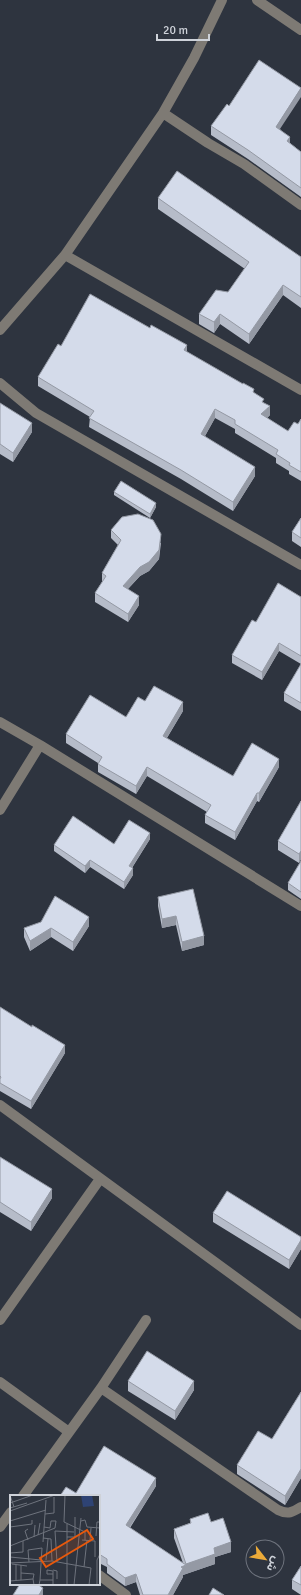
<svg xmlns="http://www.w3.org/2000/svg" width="301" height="1595" font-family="Signika,'Noto Sans Arabic',sans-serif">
	<rect width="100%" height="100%" fill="#2e343f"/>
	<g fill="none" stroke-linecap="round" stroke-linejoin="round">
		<!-- minor -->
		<path stroke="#7e7a74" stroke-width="10" d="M 257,0 L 301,30
			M 163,113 L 208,143 L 244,164 L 301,205
			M 65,255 L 301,390
			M 0,330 L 65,255 L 163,113 L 194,58 L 222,0
			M 0,383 L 36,413 L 301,565
			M 0,722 L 40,745 L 301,906
			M 0,810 L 40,745
			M 0,1105 L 301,1325
			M 0,1320 L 100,1179
			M 0,1382 L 69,1432
			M 101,1388 L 278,1510 C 288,1515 293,1512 301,1507
			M 23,1496 L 101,1388 L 146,1320
			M 0,1527 L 11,1512
			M 99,1575 L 126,1595"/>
	</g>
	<!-- wall -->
	<path fill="#b6bcc9" d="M 229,106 L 280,129 L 290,143 L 301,152 L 301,197 L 248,159 L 211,135 L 211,126 Z
		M 158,198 L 301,257 L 301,308 L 283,295 L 249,344 L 220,324 L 214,333 L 199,324 L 199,314 L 228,292 L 245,269 L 158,209 Z
		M 61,346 L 187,352 L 254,393 L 264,403 L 270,415 L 267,418 L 288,431 L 298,424 L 301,419 L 301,481 L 289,474 L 289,471 L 276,463 L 276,458 L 235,433 L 235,429 L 215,418 L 205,436 L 255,476 L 233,511 L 181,479 L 89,427 L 90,417 L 38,386 L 38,377 Z
		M 0,403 L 32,432 L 13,462 L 0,454 Z
		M 114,492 L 156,507 L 150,518 L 114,495 Z
		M 301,518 L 301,547 L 292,541 L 292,532 Z
		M 111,530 L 161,543 L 159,559 L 149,571 L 140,576 L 128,589 L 139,605 L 128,622 L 95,602 L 95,593 L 102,582 L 102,573 L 118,545 L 111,538 Z
		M 301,597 L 301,711 L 284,701 L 284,693 L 301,664 L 279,651 L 262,680 L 232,663 L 232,655 L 256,622 Z
		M 145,701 L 183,711 L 167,738 L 233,776 L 279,767 L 259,802 L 257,801 L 235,840 L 205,823 L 205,815 L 207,812 L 147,776 L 136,794 L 98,772 L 98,763 L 66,743 L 66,734 L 126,717 Z
		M 301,801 L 299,863 L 278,850 L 278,841 Z
		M 150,839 L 132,868 L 133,875 L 124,889 L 90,867 L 85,873 L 54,851 L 54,845 L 114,844 Z
		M 301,861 L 301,899 L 288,890 L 288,883 Z
		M 158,897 L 204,945 L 182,951 L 176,925 L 162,928 L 158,906 Z
		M 89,926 L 73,951 L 51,937 L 30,951 L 24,937 L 24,928 Z
		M 0,1007 L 65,1053 L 31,1109 L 0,1091 Z
		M 0,1157 L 52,1198 L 31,1231 L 0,1212 Z
		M 213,1213 L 301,1237 L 301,1249 L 289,1269 L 213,1222 Z
		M 128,1381 L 194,1390 L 175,1420 L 128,1391 Z
		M 301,1392 L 301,1478 L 285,1505 L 237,1474 L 237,1465 L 272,1439 Z
		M 156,1486 L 130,1528 L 183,1563 L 174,1538 L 174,1529 L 190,1523 L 190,1519 L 211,1522 L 231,1552 L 215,1557 L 215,1564 L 183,1575 L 183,1577 L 173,1595 L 140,1595 L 136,1582 L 125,1586 L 107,1573 L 107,1567 L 99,1563 L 99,1496 L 76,1493 Z
		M 301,1566 L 301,1595 L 292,1589 L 292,1580 Z"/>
	<!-- shaded-wall -->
	<path fill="#9499a4" d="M 301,88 L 301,97 L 276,135 L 276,127 Z
		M 290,137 L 290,146 L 287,141 Z
		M 283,285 L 283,295 L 249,344 L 249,334 Z
		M 220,314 L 220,324 L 214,333 L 214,322 Z
		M 187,345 L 187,354 L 184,350 Z
		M 270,406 L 270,415 L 261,424 L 261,414 Z
		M 215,409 L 215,418 L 201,443 L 201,434 Z
		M 32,423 L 32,432 L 13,462 L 13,453 Z
		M 255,467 L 255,476 L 233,511 L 233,502 Z
		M 156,503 L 156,507 L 150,518 L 150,514 Z
		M 161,534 L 159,559 L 149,571 L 140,576 L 123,594 L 123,586 L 140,567 Z
		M 139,596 L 139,605 L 128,622 L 128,614 Z
		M 279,643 L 279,651 L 262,680 L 262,672 Z
		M 183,702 L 183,711 L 163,744 L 163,736 Z
		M 279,759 L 279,767 L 259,802 L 259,793 Z
		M 147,767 L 147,776 L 136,794 L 136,786 Z
		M 257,793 L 257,801 L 235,840 L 235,832 Z
		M 150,833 L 150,839 L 129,872 L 129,866 Z
		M 301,851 L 301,860 L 299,863 L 299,854 Z
		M 90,860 L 90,867 L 85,873 L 85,866 Z
		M 133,868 L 133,875 L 124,889 L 124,882 Z
		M 176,916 L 176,925 L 162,928 L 162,919 Z
		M 89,917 L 89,926 L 73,951 L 73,942 Z
		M 51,928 L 51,937 L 30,951 L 30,941 Z
		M 204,936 L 204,945 L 182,951 L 182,942 Z
		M 65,1045 L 65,1053 L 31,1109 L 31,1101 Z
		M 52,1189 L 52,1198 L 31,1231 L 31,1222 Z
		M 301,1240 L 301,1249 L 289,1269 L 289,1260 Z
		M 194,1381 L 194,1390 L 175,1420 L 175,1411 Z
		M 301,1469 L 301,1478 L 285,1505 L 285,1496 Z
		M 156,1478 L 156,1486 L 126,1533 L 126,1525 Z
		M 231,1542 L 231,1552 L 215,1557 L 215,1564 L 186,1574 L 186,1564 L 214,1548 Z
		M 186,1565 L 186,1574 L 183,1575 L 183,1577 L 173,1595 L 168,1595 L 181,1567 Z
		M 136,1574 L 136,1582 L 125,1586 L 125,1578 Z
		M 43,1588 L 43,1595 L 39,1595 Z"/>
	<!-- building -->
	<path fill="#d4dbea" stroke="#9499a4" d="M 259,60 L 301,88 L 276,127 L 290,137 L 287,141 L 301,152 L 301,188 L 248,150 L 211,126 L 227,104 L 229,106 Z
		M 177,171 L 301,257 L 301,297 L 283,285 L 249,334 L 220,314 L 214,322 L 199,314 L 216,290 L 228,292 L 249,262 L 158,198 Z
		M 90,294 L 150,328 L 151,325 L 187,345 L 184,350 L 243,384 L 243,383 L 254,389 L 253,392 L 264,399 L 262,402 L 270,406 L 261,414 L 288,431 L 294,422 L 298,424 L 301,419 L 301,472 L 289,465 L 290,463 L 276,454 L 278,450 L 235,424 L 235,420 L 215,409 L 201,434 L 255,467 L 233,502 L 181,470 L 89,418 L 94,411 L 38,377 L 58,344 L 61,346 Z
		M 0,403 L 32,423 L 13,453 L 0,444 Z
		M 121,481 L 156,503 L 150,514 L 114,492 Z
		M 138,514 L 153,520 L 161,534 L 159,550 L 149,562 L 140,567 L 123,586 L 139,596 L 128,614 L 95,593 L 106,576 L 102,573 L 121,540 L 111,530 L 122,517 Z
		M 301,518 L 301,538 L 292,532 Z
		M 278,583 L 301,597 L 301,656 L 279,643 L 262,672 L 232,655 L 252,620 L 256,622 Z
		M 301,664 L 301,703 L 284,693 Z
		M 154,686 L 183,702 L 163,736 L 233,776 L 252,743 L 279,759 L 259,793 L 257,793 L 235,832 L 205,815 L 211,805 L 147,767 L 136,786 L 98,764 L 102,757 L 66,734 L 90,695 L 126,717 L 138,697 L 145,701 Z
		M 301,801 L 301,851 L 299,854 L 278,841 Z
		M 73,816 L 114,844 L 129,820 L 150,833 L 129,866 L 133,868 L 124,882 L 90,860 L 85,866 L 54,845 Z
		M 301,861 L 301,892 L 288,883 Z
		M 193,889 L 204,936 L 182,942 L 176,916 L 162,919 L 158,897 Z
		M 55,896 L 89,917 L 73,942 L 51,928 L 30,941 L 24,928 L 41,922 Z
		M 0,1007 L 32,1027 L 32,1025 L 65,1045 L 31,1101 L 0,1083 L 0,1079 L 1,1077 L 0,1076 Z
		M 0,1157 L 52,1189 L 31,1222 L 0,1202 Z
		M 227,1191 L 301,1237 L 301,1240 L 289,1260 L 213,1213 Z
		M 147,1351 L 194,1381 L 175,1411 L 128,1381 Z
		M 301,1392 L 301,1469 L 285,1496 L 237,1465 L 258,1431 L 272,1439 Z
		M 104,1446 L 156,1478 L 126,1525 L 186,1565 L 181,1567 L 183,1568 L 168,1595 L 143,1595 L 136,1574 L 125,1578 L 107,1564 L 107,1559 L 99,1554 L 99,1496 L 60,1496 L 66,1487 L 76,1493 Z
		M 208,1513 L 211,1522 L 223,1518 L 231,1542 L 214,1548 L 215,1554 L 186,1564 L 174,1529 L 191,1523 L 190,1519 Z
		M 301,1566 L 301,1585 L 292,1580 Z
		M 20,1584 L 37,1584 L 43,1588 L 39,1595 L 13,1595 Z
		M 213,1588 L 224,1595 L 209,1595 Z"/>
	<!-- overview -->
	<g transform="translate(10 1495)">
		<rect width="90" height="90" fill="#2e343f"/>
		<path d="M 71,0 L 82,0 L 84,11 L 73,12 Z" fill="#2e4374"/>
		<path fill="none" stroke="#6e737d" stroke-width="1" d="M 0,0 L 4,12M 55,0 L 54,27 L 75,37 L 75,45M 0,8 L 23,0M 0,13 L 17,8M 0,16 L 45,0M 35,19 L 44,18 L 44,2M 0,26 L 36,15M 71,26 L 75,25 L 77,32 L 90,33M 0,32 L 22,29 L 22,25M 18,34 L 15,36 L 18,45M 28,40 L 30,28M 86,41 L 87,27 L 90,27M 24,42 L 25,30M 57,42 L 65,42 L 65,22M 33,43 L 41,44 L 42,66M 72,45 L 85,46 L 85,62M 80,45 L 81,33M 33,47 L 36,5M 0,51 L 45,33 L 46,26 L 41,26 L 40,33 L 34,32M 0,58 L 13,57 L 13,46M 0,62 L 31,65M 36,65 L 38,44M 19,67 L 18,55 L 32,53 L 30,85M 47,67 L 45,36 L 64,37M 0,68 L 42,66 L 81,73 L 79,90M 2,69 L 17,71M 6,70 L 6,86M 11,70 L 11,85M 74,72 L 77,45M 43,75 L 47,76 L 47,84M 11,78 L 24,79 L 23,84M 43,85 L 43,76 L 37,75 L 37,79 L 43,79M 0,86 L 23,84 L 24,90M 29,90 L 30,85 L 43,85 L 43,90M 57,90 L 57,29M 64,90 L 71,23M 87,90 L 87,65 L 90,59"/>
		<path fill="#e8590c" fill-opacity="0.15" stroke="#e8590c" stroke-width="2" d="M 77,35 L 83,44 L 36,72 L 30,63 Z"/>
		<rect width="90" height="90" fill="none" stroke="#ced2d9" stroke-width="2"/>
	</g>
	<!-- north arrow -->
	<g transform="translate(265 1559) rotate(121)"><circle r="19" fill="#2e343f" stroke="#6e737d"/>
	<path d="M0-3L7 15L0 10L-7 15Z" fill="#ebaa39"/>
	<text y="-6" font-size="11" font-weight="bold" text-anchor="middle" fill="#ced2d9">ش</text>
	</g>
	<!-- scale -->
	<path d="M157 34v6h52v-6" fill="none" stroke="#ced2d9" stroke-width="2"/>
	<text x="163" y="34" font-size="12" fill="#ced2d9" stroke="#2e343f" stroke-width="3" paint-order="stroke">20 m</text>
</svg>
